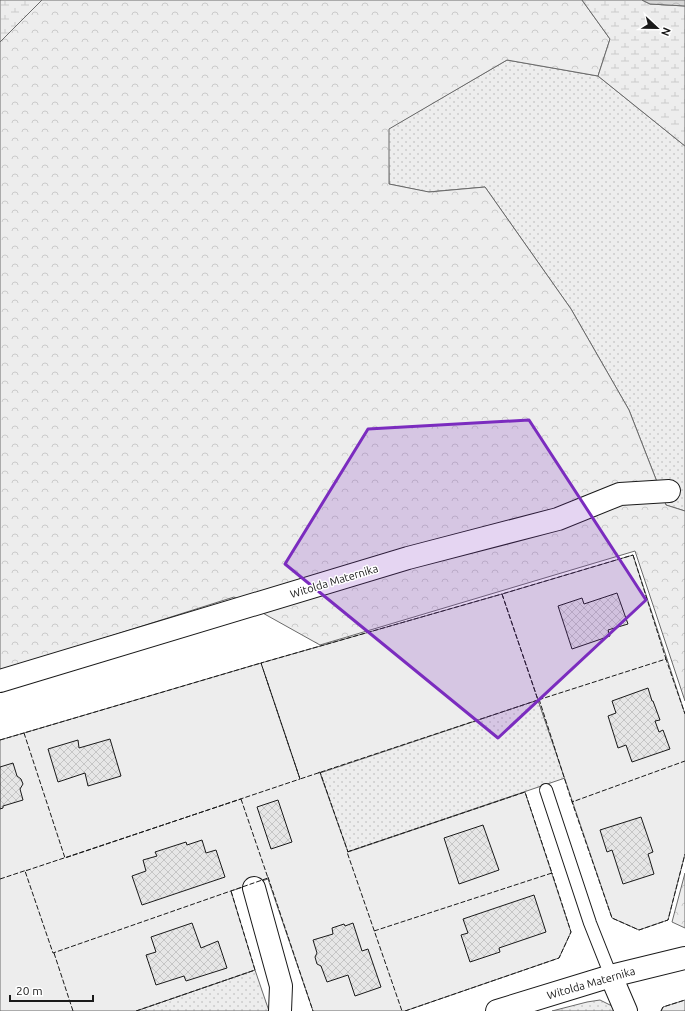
<svg xmlns="http://www.w3.org/2000/svg" width="685" height="1011" font-family="Ubuntu,sans-serif">
	<defs>
		<pattern id="grass-dots" width="8" height="8" patternUnits="userSpaceOnUse"><rect width="8" height="8" fill="#ededed"/><path d="M2 2h.1M6 6h.1" fill="none" stroke="#cbcbcb" stroke-width="1.8" stroke-linecap="round"/></pattern>
		<pattern id="forest-crowns" width="20" height="18" patternUnits="userSpaceOnUse"><rect width="20" height="18" fill="#ededed"/><path d="M2 6a3 3 0 1 1 6 0M12 15a3 3 0 1 1 6 0" fill="none" stroke="#cbcbcb"/></pattern>
		<pattern id="wetland-marsh" width="20" height="14" patternUnits="userSpaceOnUse"><rect width="20" height="14" fill="#ededed"/><path d="M1 5h8M5 5V1M11 12h8M15 12V8" fill="none" stroke="#cbcbcb"/></pattern>
		<pattern id="water-waves" width="16" height="10" patternUnits="userSpaceOnUse"><rect width="16" height="10" fill="#d7d7d7"/><path d="M0 5q4-4 8 0t8 0" fill="none" stroke="#b8b8b8"/></pattern>
		<pattern id="building-cross-hatch" width="8" height="8" patternUnits="userSpaceOnUse"><rect width="8" height="8" fill="#e6e6e6"/><path d="M0 0l8 8M0 8l8-8" fill="none" stroke="#c5c5c5"/></pattern>
	</defs>
	<rect width="100%" height="100%" fill="#fff"/>
	<!-- grass -->
	<path fill="url(#grass-dots)" stroke="#6a6a6a" d="M 507,60 L 598,76 L 685,146 L 685,511 L 666,505 L 629,410 L 571,309 L 485,187 L 428,192 L 389,184 L 388,129 Z
		M 538,700 L 565,778 L 347,852 L 320,772 Z
		M 255,970 L 269,1011 L 136,1011 Z
		M 600,1000 L 612,1006 L 615,1011 L 552,1011 L 587,1002 Z"/>
	<!-- forest -->
	<path fill="url(#forest-crowns)" stroke="#6a6a6a" d="M 42,0 L 582,0 L 610,39 L 598,76 L 507,60 L 389,129 L 389,184 L 429,192 L 485,187 L 571,309 L 629,410 L 666,505 L 685,511 L 685,701 L 635,551 L 320,645 L 234,597 L 0,671 L 0,42 Z
		M 685,873 L 685,928 L 672,922 Z"/>
	<!-- wetland -->
	<path fill="url(#wetland-marsh)" stroke="#6a6a6a" d="M 0,0 L 42,0 L 0,42 Z
		M 582,0 L 642,0 L 650,4 L 685,6 L 685,146 L 598,76 L 610,39 Z"/>
	<!-- built -->
	<path fill="#ededed" stroke="#6a6a6a" d="M 633,555 L 685,714 L 685,854 L 668,920 L 639,930 L 612,918 L 538,700 L 320,773 L 348,852 L 525,792 L 571,932 L 559,958 L 405,1011 L 313,1011 L 268,879 L 231,891 L 255,970 L 136,1011 L 0,1011 L 0,740 L 261,663 L 502,594 Z
		M 685,1000 L 685,1011 L 661,1011 L 663,1007 Z"/>
	<!-- water -->
	<path fill="url(#water-waves)" stroke="#6a6a6a" d="M 642,0 L 685,0 L 685,6 L 650,4 Z"/>
	<!-- building -->
	<path fill="url(#building-cross-hatch)" stroke="#1a1a1a" d="M 617,593 L 628,624 L 608,630 L 610,636 L 572,649 L 558,606 L 582,598 L 584,604 Z
		M 648,688 L 652,701 L 653,701 L 660,720 L 655,721 L 659,732 L 663,730 L 670,749 L 632,762 L 626,745 L 618,748 L 608,716 L 616,713 L 612,701 Z
		M 110,739 L 121,776 L 88,786 L 85,773 L 58,782 L 48,749 L 78,740 L 79,748 Z
		M 13,763 L 17,776 L 21,779 L 23,784 L 20,789 L 23,800 L 3,806 L 3,808 L 0,809 L 0,767 Z
		M 278,800 L 292,842 L 271,849 L 257,807 Z
		M 641,817 L 653,852 L 648,854 L 654,874 L 623,884 L 612,850 L 607,852 L 600,830 Z
		M 483,825 L 499,870 L 459,884 L 444,838 Z
		M 202,840 L 206,853 L 216,850 L 225,877 L 142,905 L 132,876 L 146,871 L 143,860 L 157,856 L 155,852 L 186,842 L 187,845 Z
		M 534,895 L 546,932 L 499,948 L 500,952 L 470,962 L 461,935 L 468,933 L 463,919 Z
		M 192,923 L 201,948 L 218,941 L 227,968 L 186,981 L 184,976 L 156,985 L 146,955 L 156,952 L 151,937 Z
		M 353,923 L 362,951 L 368,949 L 381,987 L 355,996 L 348,975 L 327,982 L 321,966 L 317,964 L 315,957 L 317,953 L 313,940 L 333,934 L 332,928 L 344,924 L 345,926 Z"/>
	<g fill="none" stroke-linecap="round" stroke-linejoin="round">
		<defs>
			<path id="lane" d="M 546,790 L 590,923 L 611,976"/>
			<path id="street" d="M 0,681 L 408,558 L 558,519 L 620,494 L 669,491
				M 254,888 L 281,986 L 280,1011
				M 611,976 L 626,1011
				M 497,1011 L 611,976 L 685,958"/>
		</defs>
		<!-- lane casing -->
		<use href="#lane" stroke="#1a1a1a" stroke-width="14"/>
		<!-- street casing -->
		<use href="#street" stroke="#1a1a1a" stroke-width="24"/>
		<!-- lane -->
		<use href="#lane" stroke="#fff" stroke-width="12"/>
		<!-- street -->
		<use href="#street" stroke="#fff" stroke-width="22"/>
		<!-- fence -->
		<path stroke="#1a1a1a" stroke-width="1" stroke-dasharray="5 2" stroke-linecap="butt" d="M 633,555 L 666,659 L 538,700 L 502,594 Z
			M 502,594 L 538,700 L 300,779 L 261,663 Z
			M 665,659 L 666,659 L 685,714
			M 261,663 L 300,779 L 65,858 L 24,733 Z
			M 539,699 L 572,802 L 685,761
			M 0,740 L 24,733
			M 318,773 L 320,772 L 348,852
			M 241,799 L 268,878 L 53,953 L 25,871 Z
			M 574,801 L 572,802 L 612,918 L 639,930 L 668,920 L 685,854
			M 268,877 L 313,1011
			M 0,879 L 27,870
			M 374,931 L 552,873 L 525,792 L 347,852 L 402,1011
			M 54,953 L 73,1011
			M 136,1011 L 255,970 L 231,891 L 230,892
			M 405,1011 L 559,958 L 571,932 L 552,873 L 551,873
			M 661,1011 L 663,1007 L 685,1000"/>
	</g>
	<!-- marked area -->
	<path fill="#7b2cbf" fill-opacity="0.2" stroke="#7b2cbf" stroke-width="3" stroke-linejoin="round" d="M 529,420 L 646,600 L 498,738 L 285,564 L 368,429 Z"/>
	<g text-anchor="middle" stroke-width="3" stroke-linejoin="round" paint-order="stroke">
		<!-- street labels -->
		<g font-size="11" fill="#1a1a1a" stroke="#fff">
			<text transform="translate(334 581) rotate(-17)" y="4">Witolda Maternika</text>
			<text transform="translate(591 983) rotate(-16)" y="4">Witolda Maternika</text>
		</g>
	</g>
	<!-- north arrow -->
	<g transform="translate(657 28) rotate(112)" stroke="#ffffff" stroke-width="3" paint-order="stroke">
	<path d="M0-3L7 15L0 10L-7 15Z" fill="#1a1a1a"/>
	<text y="-6" font-size="11" font-weight="bold" text-anchor="middle" fill="#1a1a1a">N</text>
	</g>
	<!-- scale -->
	<path d="M10 995v6h83v-6" fill="none" stroke="#1a1a1a" stroke-width="2"/>
	<text x="16" y="995" font-size="12" fill="#1a1a1a" stroke="#ffffff" stroke-width="3" paint-order="stroke">20 m</text>
</svg>
